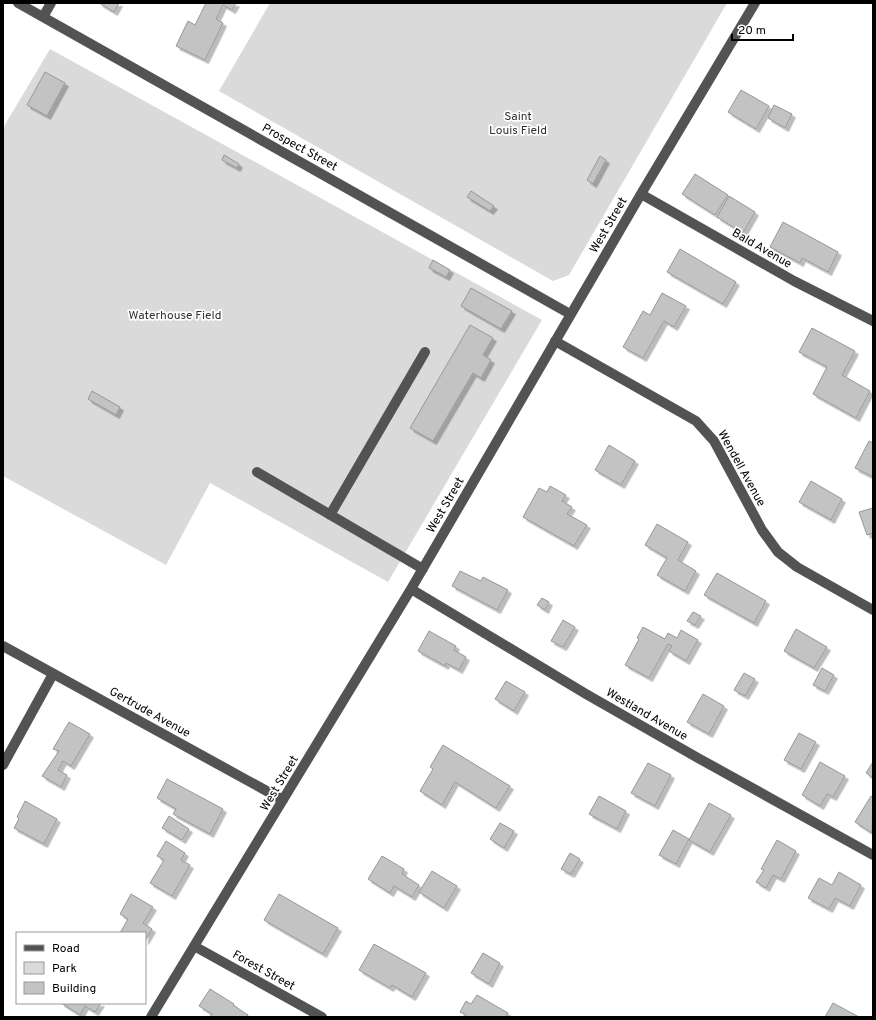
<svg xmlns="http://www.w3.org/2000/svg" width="876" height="1020" font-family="Overpass,sans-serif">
	<defs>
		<filter id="shadow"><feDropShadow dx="3.5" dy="3.5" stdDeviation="0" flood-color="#0004"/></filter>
	</defs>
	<rect width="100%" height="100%" fill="#fff"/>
	<!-- green -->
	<path fill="#dadada" d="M 270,3 L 727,3 L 569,275 L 553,281 L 219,91 Z
		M 50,49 L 542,320 L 388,582 L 210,483 L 166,565 L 3,476 L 3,128 Z"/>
	<!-- building -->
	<path fill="#c3c3c3" stroke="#979797" filter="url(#shadow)" d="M 99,3 L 119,3 L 114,12 Z
		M 206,3 L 236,3 L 232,10 L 223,5 L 216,19 L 223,23 L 205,60 L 176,46 L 188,21 L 195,25 Z
		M 45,72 L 65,83 L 47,116 L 27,105 Z
		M 741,90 L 769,106 L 756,129 L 728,112 Z
		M 774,105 L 792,114 L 785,128 L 768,118 Z
		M 224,155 L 239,164 L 237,168 L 222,160 Z
		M 600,156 L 606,160 L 593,184 L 587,180 Z
		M 695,174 L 728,195 L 715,215 L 682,194 Z
		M 471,191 L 494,206 L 490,211 L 467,197 Z
		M 729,196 L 755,212 L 743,233 L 717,217 Z
		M 783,222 L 838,252 L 828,272 L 802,258 L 800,263 L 770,247 Z
		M 680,249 L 736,282 L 723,304 L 667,272 Z
		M 433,260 L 450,270 L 446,277 L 429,268 Z
		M 471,288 L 512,311 L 501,329 L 461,306 Z
		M 662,293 L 686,306 L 674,327 L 664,321 L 643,358 L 623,347 L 643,311 L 650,315 Z
		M 470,325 L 493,338 L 483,355 L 491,360 L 481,378 L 473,373 L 433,441 L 410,428 Z
		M 812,328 L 855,351 L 842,375 L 870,391 L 856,418 L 813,394 L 827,367 L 799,352 Z
		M 92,391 L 120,407 L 116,415 L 88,399 Z
		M 869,441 L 873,443 L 873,477 L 855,468 Z
		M 609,445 L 635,461 L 621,485 L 595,470 Z
		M 811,481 L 842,499 L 831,520 L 799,502 Z
		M 550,486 L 566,495 L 562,501 L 572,507 L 567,514 L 587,525 L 574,546 L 523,517 L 539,488 L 547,492 Z
		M 873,508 L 873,533 L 867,535 L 859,512 Z
		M 657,524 L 688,542 L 678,560 L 696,571 L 685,591 L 657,575 L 667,558 L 645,545 Z
		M 460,571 L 481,581 L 483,577 L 508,590 L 497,610 L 452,586 Z
		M 717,573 L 766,601 L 754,623 L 704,595 Z
		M 542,598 L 549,602 L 545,610 L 537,605 Z
		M 693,612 L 701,616 L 695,625 L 687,621 Z
		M 563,620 L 575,627 L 563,647 L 551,641 Z
		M 643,627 L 665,639 L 668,633 L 677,638 L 681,630 L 698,640 L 686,661 L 669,651 L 672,646 L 668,644 L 649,678 L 625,665 L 639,639 L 637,638 Z
		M 796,629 L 827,647 L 814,668 L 784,651 Z
		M 429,631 L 456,646 L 454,650 L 466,657 L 459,670 L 446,663 L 445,666 L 418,651 Z
		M 822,668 L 834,675 L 825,691 L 813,685 Z
		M 744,673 L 755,679 L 745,696 L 734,690 Z
		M 506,681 L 525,692 L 514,711 L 495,699 Z
		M 703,694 L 724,706 L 709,734 L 687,722 Z
		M 69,722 L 90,734 L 71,766 L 63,761 L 58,770 L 67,775 L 61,787 L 42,776 L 59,751 L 53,749 Z
		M 799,733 L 816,742 L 801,769 L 784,760 Z
		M 443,745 L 510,786 L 496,808 L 455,782 L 442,805 L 420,791 L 433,769 L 430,767 Z
		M 820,762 L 845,776 L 833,797 L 827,794 L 820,806 L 802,795 Z
		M 873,762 L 873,778 L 866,773 Z
		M 648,763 L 671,775 L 655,806 L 631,793 Z
		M 167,779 L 223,809 L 210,834 L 173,814 L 176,809 L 157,798 Z
		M 599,796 L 626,811 L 617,829 L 589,814 Z
		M 871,796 L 873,797 L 872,833 L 855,822 Z
		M 25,801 L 57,819 L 44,844 L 14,828 L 19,819 L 17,817 Z
		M 709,803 L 731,815 L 710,852 L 689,840 Z
		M 169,816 L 189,829 L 182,840 L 162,828 Z
		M 500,823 L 514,831 L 504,848 L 490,839 Z
		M 673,830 L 689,839 L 676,864 L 659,855 Z
		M 777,840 L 796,851 L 781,879 L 773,875 L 766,888 L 756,882 L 764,870 L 761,869 Z
		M 166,841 L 185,853 L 181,860 L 190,865 L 172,896 L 150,883 L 164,860 L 157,856 Z
		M 570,853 L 580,859 L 571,874 L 561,869 Z
		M 382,856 L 404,869 L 402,874 L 419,885 L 412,897 L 394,886 L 390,893 L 368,879 Z
		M 432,871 L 457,886 L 444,908 L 419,892 Z
		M 839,872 L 861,885 L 850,906 L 835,898 L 829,909 L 808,898 L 819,878 L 832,885 Z
		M 131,894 L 153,907 L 143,923 L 152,929 L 145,941 L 145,933 L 120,933 L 128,919 L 120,914 Z
		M 279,894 L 338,928 L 323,954 L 264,920 Z
		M 374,944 L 426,973 L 412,997 L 392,985 L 390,988 L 359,970 Z
		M 483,953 L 500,963 L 489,984 L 471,973 Z
		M 210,989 L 234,1004 L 233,1005 L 248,1015 L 247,1017 L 210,1017 L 212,1014 L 199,1006 Z
		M 477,995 L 508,1013 L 506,1017 L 465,1017 L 466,1015 L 460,1012 L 466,1001 L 471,1004 Z
		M 61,1003 L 101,1003 L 95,1012 L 85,1006 L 80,1015 Z
		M 833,1003 L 859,1017 L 825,1017 Z"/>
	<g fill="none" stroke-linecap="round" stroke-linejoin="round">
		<!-- minor -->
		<path stroke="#535353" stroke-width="10" d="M 18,3 L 570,314
			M 43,17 L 51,3
			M 641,194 L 794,281 L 873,321
			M 555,341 L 696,421 L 714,441 L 762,530 L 778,552 L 797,567 L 873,610
			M 257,472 L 423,569
			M 330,515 L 425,352
			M 411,589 L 586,694 L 698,758 L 873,855
			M 3,646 L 283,800
			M 3,765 L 53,674
			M 194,946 L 322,1017
			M 151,1017 L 411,589 L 641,194 L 755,3"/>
	</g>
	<g text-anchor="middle" stroke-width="3.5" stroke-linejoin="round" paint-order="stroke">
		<!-- park labels -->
		<g font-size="12" fill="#313131" stroke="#fff">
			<text x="518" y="120">Saint<tspan x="518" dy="14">Louis Field</tspan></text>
			<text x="175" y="319">Waterhouse Field</text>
		</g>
		<!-- street labels -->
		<g font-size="12" fill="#000" stroke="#fff">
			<text transform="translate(300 147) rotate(29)" y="4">Prospect Street</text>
			<text transform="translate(608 225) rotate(-60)" y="4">West Street</text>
			<text transform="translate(762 248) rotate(30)" y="4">Bald Avenue</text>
			<text transform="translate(742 468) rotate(61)" y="4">Wendell Avenue</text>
			<text transform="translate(445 505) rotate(-60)" y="4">West Street</text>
			<text transform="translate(150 712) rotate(29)" y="4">Gertrude Avenue</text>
			<text transform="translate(647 714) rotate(30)" y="4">Westland Avenue</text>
			<text transform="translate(279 783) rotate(-59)" y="4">West Street</text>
			<text transform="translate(264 970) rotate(29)" y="4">Forest Street</text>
		</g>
	</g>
	<!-- border -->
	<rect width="876" height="1020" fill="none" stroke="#000000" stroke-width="8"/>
	<!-- legend -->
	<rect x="16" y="932" width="130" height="72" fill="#ffffff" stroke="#999999"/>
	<rect x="24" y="945" width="20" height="6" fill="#535353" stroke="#999999"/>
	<text x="52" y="952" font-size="12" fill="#000000">Road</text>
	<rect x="24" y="962" width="20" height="12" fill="#dadada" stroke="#999999"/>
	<text x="52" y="972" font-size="12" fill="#000000">Park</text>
	<rect x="24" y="982" width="20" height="12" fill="#c3c3c3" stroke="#999999"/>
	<text x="52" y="992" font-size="12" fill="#000000">Building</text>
	<!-- scale -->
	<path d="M732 34v6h61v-6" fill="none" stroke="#000000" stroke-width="2"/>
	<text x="738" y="34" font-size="12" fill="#000000" stroke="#ffffff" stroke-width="3" paint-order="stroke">20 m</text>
</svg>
